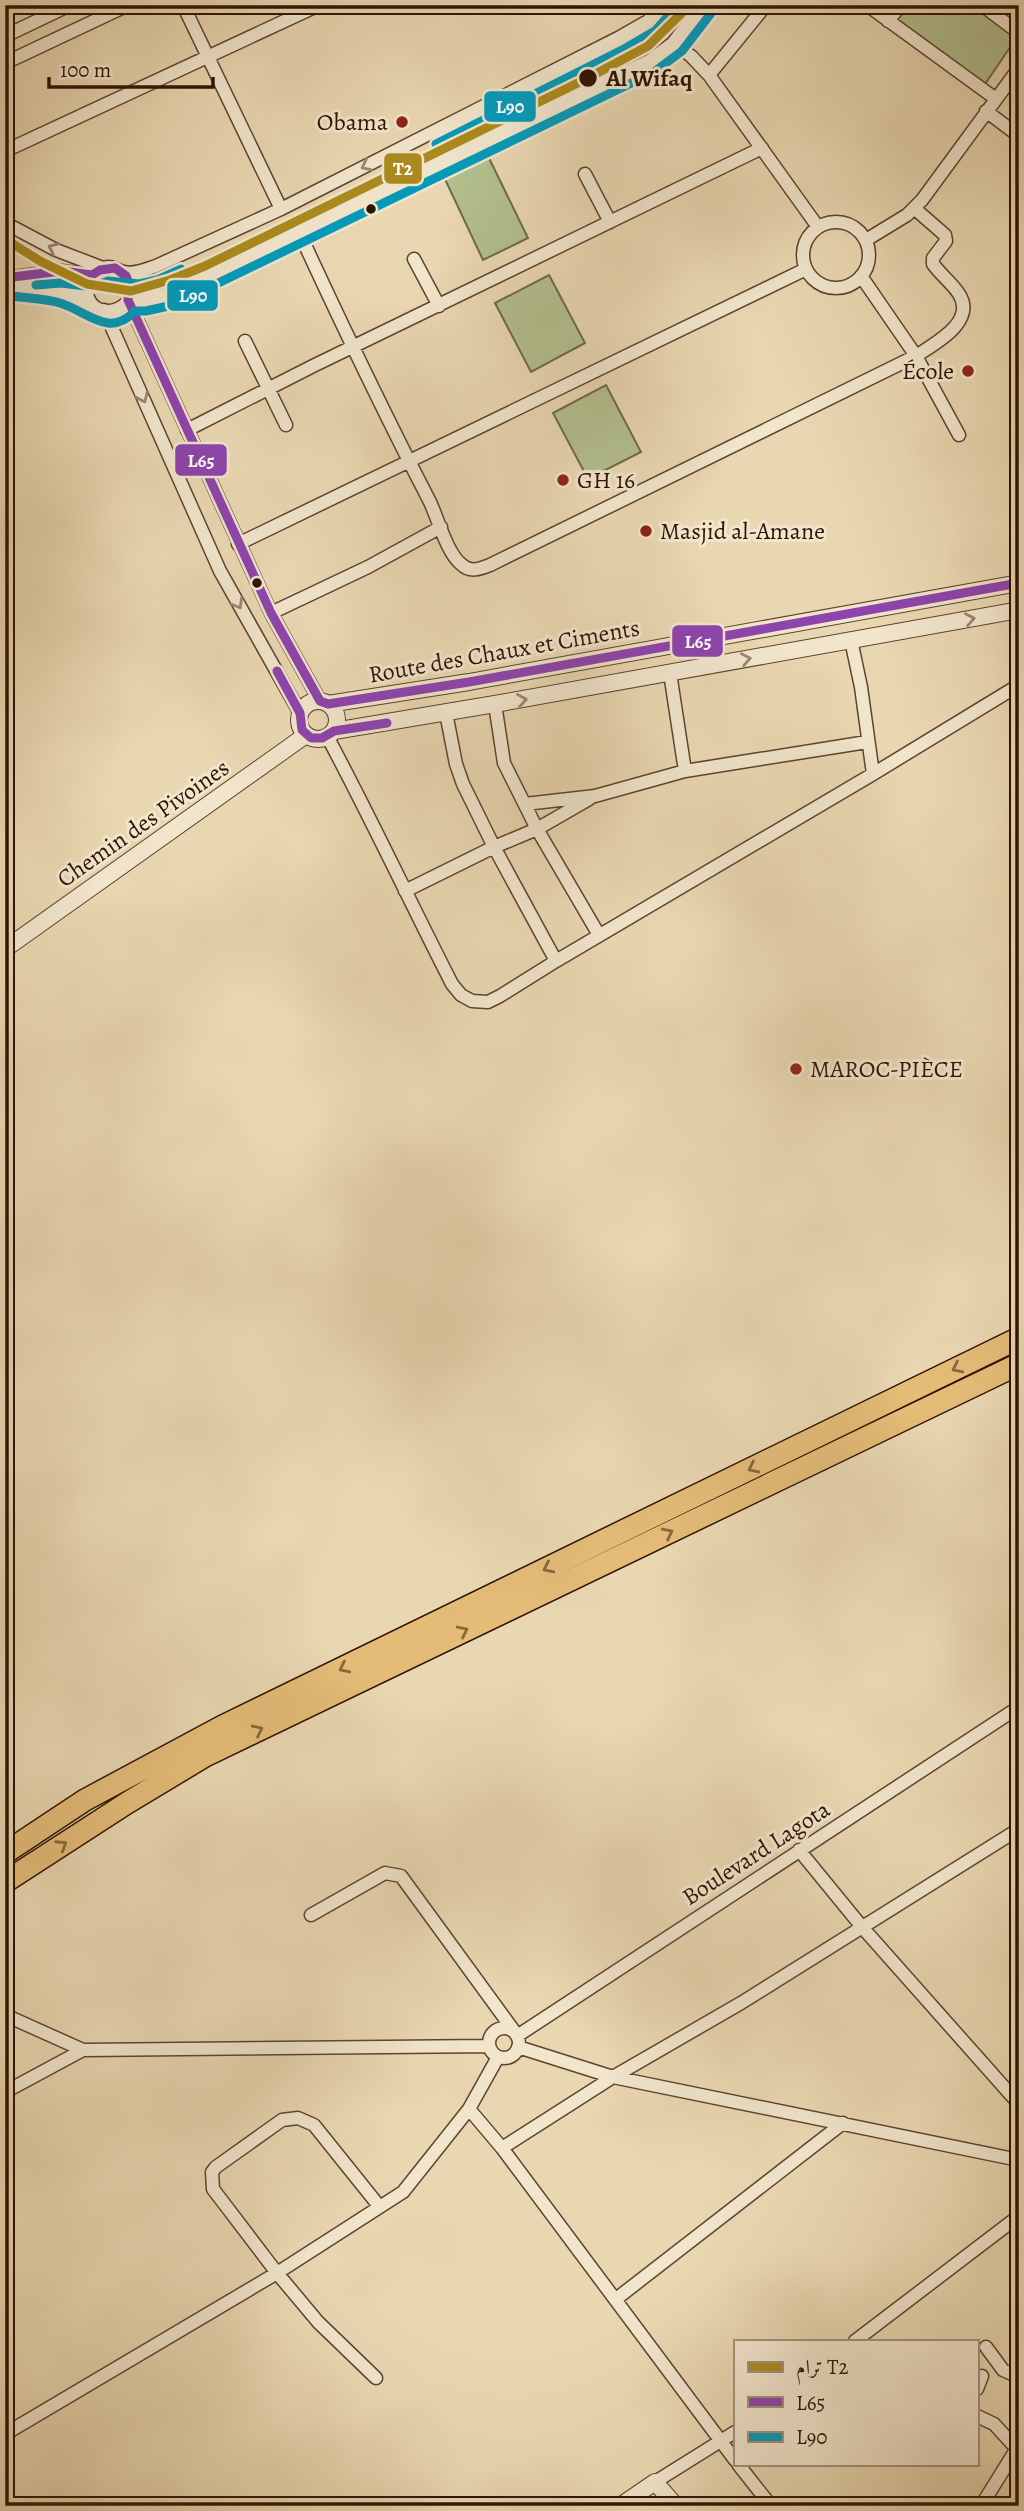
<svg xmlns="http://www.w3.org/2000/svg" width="1024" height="2511" font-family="Alegreya,Amiri,serif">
	<rect width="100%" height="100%" fill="#e9d7b1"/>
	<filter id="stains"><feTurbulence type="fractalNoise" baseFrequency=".00286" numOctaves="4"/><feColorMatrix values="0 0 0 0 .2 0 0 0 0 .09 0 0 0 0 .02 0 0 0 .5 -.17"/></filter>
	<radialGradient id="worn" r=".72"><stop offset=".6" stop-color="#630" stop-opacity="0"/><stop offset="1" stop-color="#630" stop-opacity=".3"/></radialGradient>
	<!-- green -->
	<path fill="#b3bf8e" stroke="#706949" stroke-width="2" d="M 863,5 L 975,5 L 1017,37 L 981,90 Z
		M 487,154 L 528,238 L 483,260 L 443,175 Z
		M 549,275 L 585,343 L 531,372 L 495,303 Z
		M 606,385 L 641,452 L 588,479 L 553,413 Z"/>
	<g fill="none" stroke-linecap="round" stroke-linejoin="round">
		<defs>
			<path id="minor" d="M 183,5 L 281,209
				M 867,5 L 996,99
				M 982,5 L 1019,33
				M 888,21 L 901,5
				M 5,36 L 70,5
				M 673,43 L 691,56 L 709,75 L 818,227
				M 5,63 L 128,5
				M 709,75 L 766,5
				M 986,111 L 1019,136
				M 5,151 L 319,5
				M 585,174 L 610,222
				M803 255a33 33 0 1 1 66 0a33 33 0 1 1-66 0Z
				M 5,223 L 56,250 L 103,268
				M 299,232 C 341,323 384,413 430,502 C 438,519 447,553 461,564 C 470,573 480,569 490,565 L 916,356 C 934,344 977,322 959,294 C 952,283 941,275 933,264 L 933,258 L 946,241 L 945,235 L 914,208
				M 866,240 L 907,215 L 922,200 L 1019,68
				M 414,259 L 439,306
				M 124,272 C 151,306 95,328 87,294 C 85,281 94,267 108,267 C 115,267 118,271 124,272 C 134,275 147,269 156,266 L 281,209 L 620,37 L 648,21 L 662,5
				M 861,276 L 916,356 L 959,435
				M 5,278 L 61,271 L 92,275
				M 5,283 L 60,290 L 91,303
				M 129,298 L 145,299 L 169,294 L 649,61 L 673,43 L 702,5
				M 128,300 L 271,613 L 320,701
				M 104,310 L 220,571 L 300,713
				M 245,341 L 286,425
				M 187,430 L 315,365 L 762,148
				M 238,544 L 806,269
				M 271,613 L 368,567 L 441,527
				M 851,640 L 861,687 L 873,774
				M 670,673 L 685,771
				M 495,704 L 504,763 L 537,829 L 599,935
				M 446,713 L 456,764 L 463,784 L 494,847 L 556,961
				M 327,736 C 371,818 410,902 452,984 L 461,995 L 472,1001 L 488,1002 L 500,996 L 556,961 L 873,774 L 1019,685
				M 525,804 L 595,796 L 685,771 L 867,742
				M 405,891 L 494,847 L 537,829 L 589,799
				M 799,1850 L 862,1927 L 1019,2104
				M 311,1915 L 385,1873 L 401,1876 L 514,2031
				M 5,2015 L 83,2050 L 489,2046
				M489 2043a15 15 0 1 1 30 0a15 15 0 1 1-30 0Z
				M 517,2036 L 1019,1707
				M 518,2047 L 613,2077 L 1019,2160
				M 5,2092 L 83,2050
				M 469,2109 L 502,2148 L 735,2460
				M 502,2148 L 613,2077 L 741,2003 L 1019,1829
				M 616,2299 L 843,2123
				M 855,2341 L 1019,2216
				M 986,2347 L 1003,2370 L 1019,2377
				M 376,2378 L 318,2322 L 277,2273 L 213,2189 L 212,2172 L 216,2167 L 282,2120 L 298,2118 L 314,2125 L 379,2206
				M 977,2389 L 982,2376
				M 977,2416 L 994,2424 L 1016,2448
				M 5,2434 L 277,2273 L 403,2192 L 469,2109 L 498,2057
				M 738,2464 L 771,2506
				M 655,2482 L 735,2432
				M 5,2505 L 8,2506
				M 981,2506 L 1019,2445"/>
			<path id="tertiary" d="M299 720a19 19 0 1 1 38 0a19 19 0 1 1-38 0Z
				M 328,704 L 469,682 L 1019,583
				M 334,731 L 495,704 L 1019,610
				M 5,949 L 306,735
				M 620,2506 L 655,2482 L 676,2506"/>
			<path id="trunk" d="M 5,1853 L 85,1800 L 221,1727 L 1019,1338
				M 5,1882 L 127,1803 L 205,1756 L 1019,1364"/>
		</defs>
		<!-- minor casing -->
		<use href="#minor" stroke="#5d442f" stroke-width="15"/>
		<!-- tertiary casing -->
		<use href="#tertiary" stroke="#5d442f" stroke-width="18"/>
		<!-- trunk casing -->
		<use href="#trunk" stroke="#2e1304" stroke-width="24"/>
		<!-- minor -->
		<use href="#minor" stroke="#f1e5cc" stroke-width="12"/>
		<!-- tertiary -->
		<use href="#tertiary" stroke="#f1e5cc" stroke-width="16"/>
		<!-- trunk -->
		<use href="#trunk" stroke="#e4bc78" stroke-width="21"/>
		<defs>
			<path id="bus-1" d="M 5,278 L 61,271 L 92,275 L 100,270 L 115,268 L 126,276 L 129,283 L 128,300 L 271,613 L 320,701 L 328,704 L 469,682 L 1019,583
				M 277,671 L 300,713 L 302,730 L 311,738 L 322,738 L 334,731 L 387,723"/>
			<path id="bus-2" d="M 436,144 L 626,48 L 655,31 L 671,13
				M 36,285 L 61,283 L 93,287 L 108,281 L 139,284 L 157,280 L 181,269
				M 5,295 C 23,298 42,298 60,303 C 87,311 109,339 135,311 L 146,311 L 173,305 L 654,72 L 682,51 L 712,12"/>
		</defs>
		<!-- bus-1 casing -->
		<use href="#bus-1" stroke="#f1e5cc" stroke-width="14"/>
		<!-- bus-2 casing -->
		<use href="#bus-2" stroke="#f1e5cc" stroke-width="14"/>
		<!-- bus-1 -->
		<use href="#bus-1" stroke="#8e44ad" stroke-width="9"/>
		<!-- bus-2 -->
		<use href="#bus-2" stroke="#059aba" stroke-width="9"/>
		<defs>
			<path id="tram-1" d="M 5,239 L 40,261 L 87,284 L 131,291 L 170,280 L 205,266 L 588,78 L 648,46 L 690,5"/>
		</defs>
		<!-- tram-1 casing -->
		<use href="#tram-1" stroke="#f1e5cc" stroke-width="14"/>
		<!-- tram-1 -->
		<use href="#tram-1" stroke="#ab8b1e" stroke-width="9"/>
	</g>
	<!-- one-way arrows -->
	<defs><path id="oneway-chevron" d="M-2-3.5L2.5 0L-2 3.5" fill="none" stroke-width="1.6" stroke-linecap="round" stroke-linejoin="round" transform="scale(1.75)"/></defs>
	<g stroke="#998672">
		<use href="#oneway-chevron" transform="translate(366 166) rotate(154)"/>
		<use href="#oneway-chevron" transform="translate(53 248) rotate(-155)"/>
		<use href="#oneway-chevron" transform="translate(143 398) rotate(66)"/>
		<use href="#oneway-chevron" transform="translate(238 604) rotate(60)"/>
		<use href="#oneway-chevron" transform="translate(970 619) rotate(-11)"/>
		<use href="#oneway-chevron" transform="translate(746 659) rotate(-11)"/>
		<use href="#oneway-chevron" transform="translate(522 700) rotate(-10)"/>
	</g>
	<g stroke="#89683e">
		<use href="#oneway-chevron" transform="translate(957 1368) rotate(154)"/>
		<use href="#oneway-chevron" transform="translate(753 1468) rotate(154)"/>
		<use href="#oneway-chevron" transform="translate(668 1533) rotate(-26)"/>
		<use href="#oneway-chevron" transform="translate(548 1568) rotate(154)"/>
		<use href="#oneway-chevron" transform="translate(463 1631) rotate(-26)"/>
		<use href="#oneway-chevron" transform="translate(344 1668) rotate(154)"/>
		<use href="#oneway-chevron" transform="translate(258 1730) rotate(-26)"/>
		<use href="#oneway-chevron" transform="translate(62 1845) rotate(-33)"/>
	</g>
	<!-- markers -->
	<g fill="#2e1304" stroke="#f1e5cc" stroke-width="2.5">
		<circle cx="588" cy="78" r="10"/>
		<circle cx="371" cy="209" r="6"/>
		<circle cx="257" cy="583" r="6"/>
	</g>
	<g fill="#8f2418" stroke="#f1e5cc" stroke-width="2.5">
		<circle cx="402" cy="122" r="7"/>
		<circle cx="968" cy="371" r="7"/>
		<circle cx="563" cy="480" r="7"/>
		<circle cx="646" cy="531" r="7"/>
		<circle cx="796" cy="1069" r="7"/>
	</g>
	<g text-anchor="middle" stroke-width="6" stroke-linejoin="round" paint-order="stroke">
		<!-- stop labels -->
		<g font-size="24" font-weight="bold" fill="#2e1304" stroke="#f1e5cc" text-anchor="start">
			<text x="606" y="86">Al Wifaq</text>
		</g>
		<!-- poi labels -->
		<g font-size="24" fill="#2e1304" stroke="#f1e5cc" text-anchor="start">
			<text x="388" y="130" text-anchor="end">Obama</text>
			<text x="954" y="379" text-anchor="end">École</text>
			<text x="577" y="488">GH 16</text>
			<text x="660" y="539">Masjid al-Amane</text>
			<text x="810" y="1077">MAROC-PIÈCE</text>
		</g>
		<!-- street labels -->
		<g font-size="24" fill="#2e1304" stroke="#f1e5cc">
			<text transform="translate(504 651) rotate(-10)" y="8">Route des Chaux et Ciments</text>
			<text transform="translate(143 823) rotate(-35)" y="8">Chemin des Pivoines</text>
			<text transform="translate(756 1853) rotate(-33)" y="8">Boulevard Lagota</text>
		</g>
	</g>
	<g stroke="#f1e5cc" stroke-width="2.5">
		<rect x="483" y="90" width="54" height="33" rx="7" fill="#059aba"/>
		<rect x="383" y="152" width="40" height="33" rx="7" fill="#ab8b1e"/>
		<rect x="166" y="279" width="53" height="33" rx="7" fill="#059aba"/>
		<rect x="174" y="443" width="54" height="34" rx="7" fill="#8e44ad"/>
		<rect x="671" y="624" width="53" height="34" rx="7" fill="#8e44ad"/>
	</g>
	<g font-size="19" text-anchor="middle" font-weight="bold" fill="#fff">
		<text x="510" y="113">L90</text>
		<text x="403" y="175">T2</text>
		<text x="193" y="302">L90</text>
		<text x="201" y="467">L65</text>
		<text x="698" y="648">L65</text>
	</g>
	<!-- margin -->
	<rect width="1024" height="2511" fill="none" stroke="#e9d7b1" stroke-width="28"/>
	<rect x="7" y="7" width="1010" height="2497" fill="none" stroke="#2e1304" stroke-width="3.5"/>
	<rect x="14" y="14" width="996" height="2483" fill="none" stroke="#2e1304" stroke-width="2"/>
	<!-- legend -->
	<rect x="734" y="2340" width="245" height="126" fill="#f1e5cc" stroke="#a3917c" stroke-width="2"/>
	<rect x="748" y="2362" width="35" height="10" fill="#ab8b1e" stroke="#a3917c" stroke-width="2"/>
	<text x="796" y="2374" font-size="21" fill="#2e1304">ترام T2</text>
	<rect x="748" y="2397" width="35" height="10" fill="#8e44ad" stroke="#a3917c" stroke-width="2"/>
	<text x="796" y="2410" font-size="21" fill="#2e1304">L65</text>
	<rect x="748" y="2432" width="35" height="10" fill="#059aba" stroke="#a3917c" stroke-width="2"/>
	<text x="796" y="2444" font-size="21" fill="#2e1304">L90</text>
	<!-- scale -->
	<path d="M49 77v10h164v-10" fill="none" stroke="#2e1304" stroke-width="3.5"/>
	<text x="60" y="77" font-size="21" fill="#2e1304" stroke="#f1e5cc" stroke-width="5" paint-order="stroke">100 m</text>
	<rect width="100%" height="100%" filter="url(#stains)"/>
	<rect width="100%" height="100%" fill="url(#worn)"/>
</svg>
